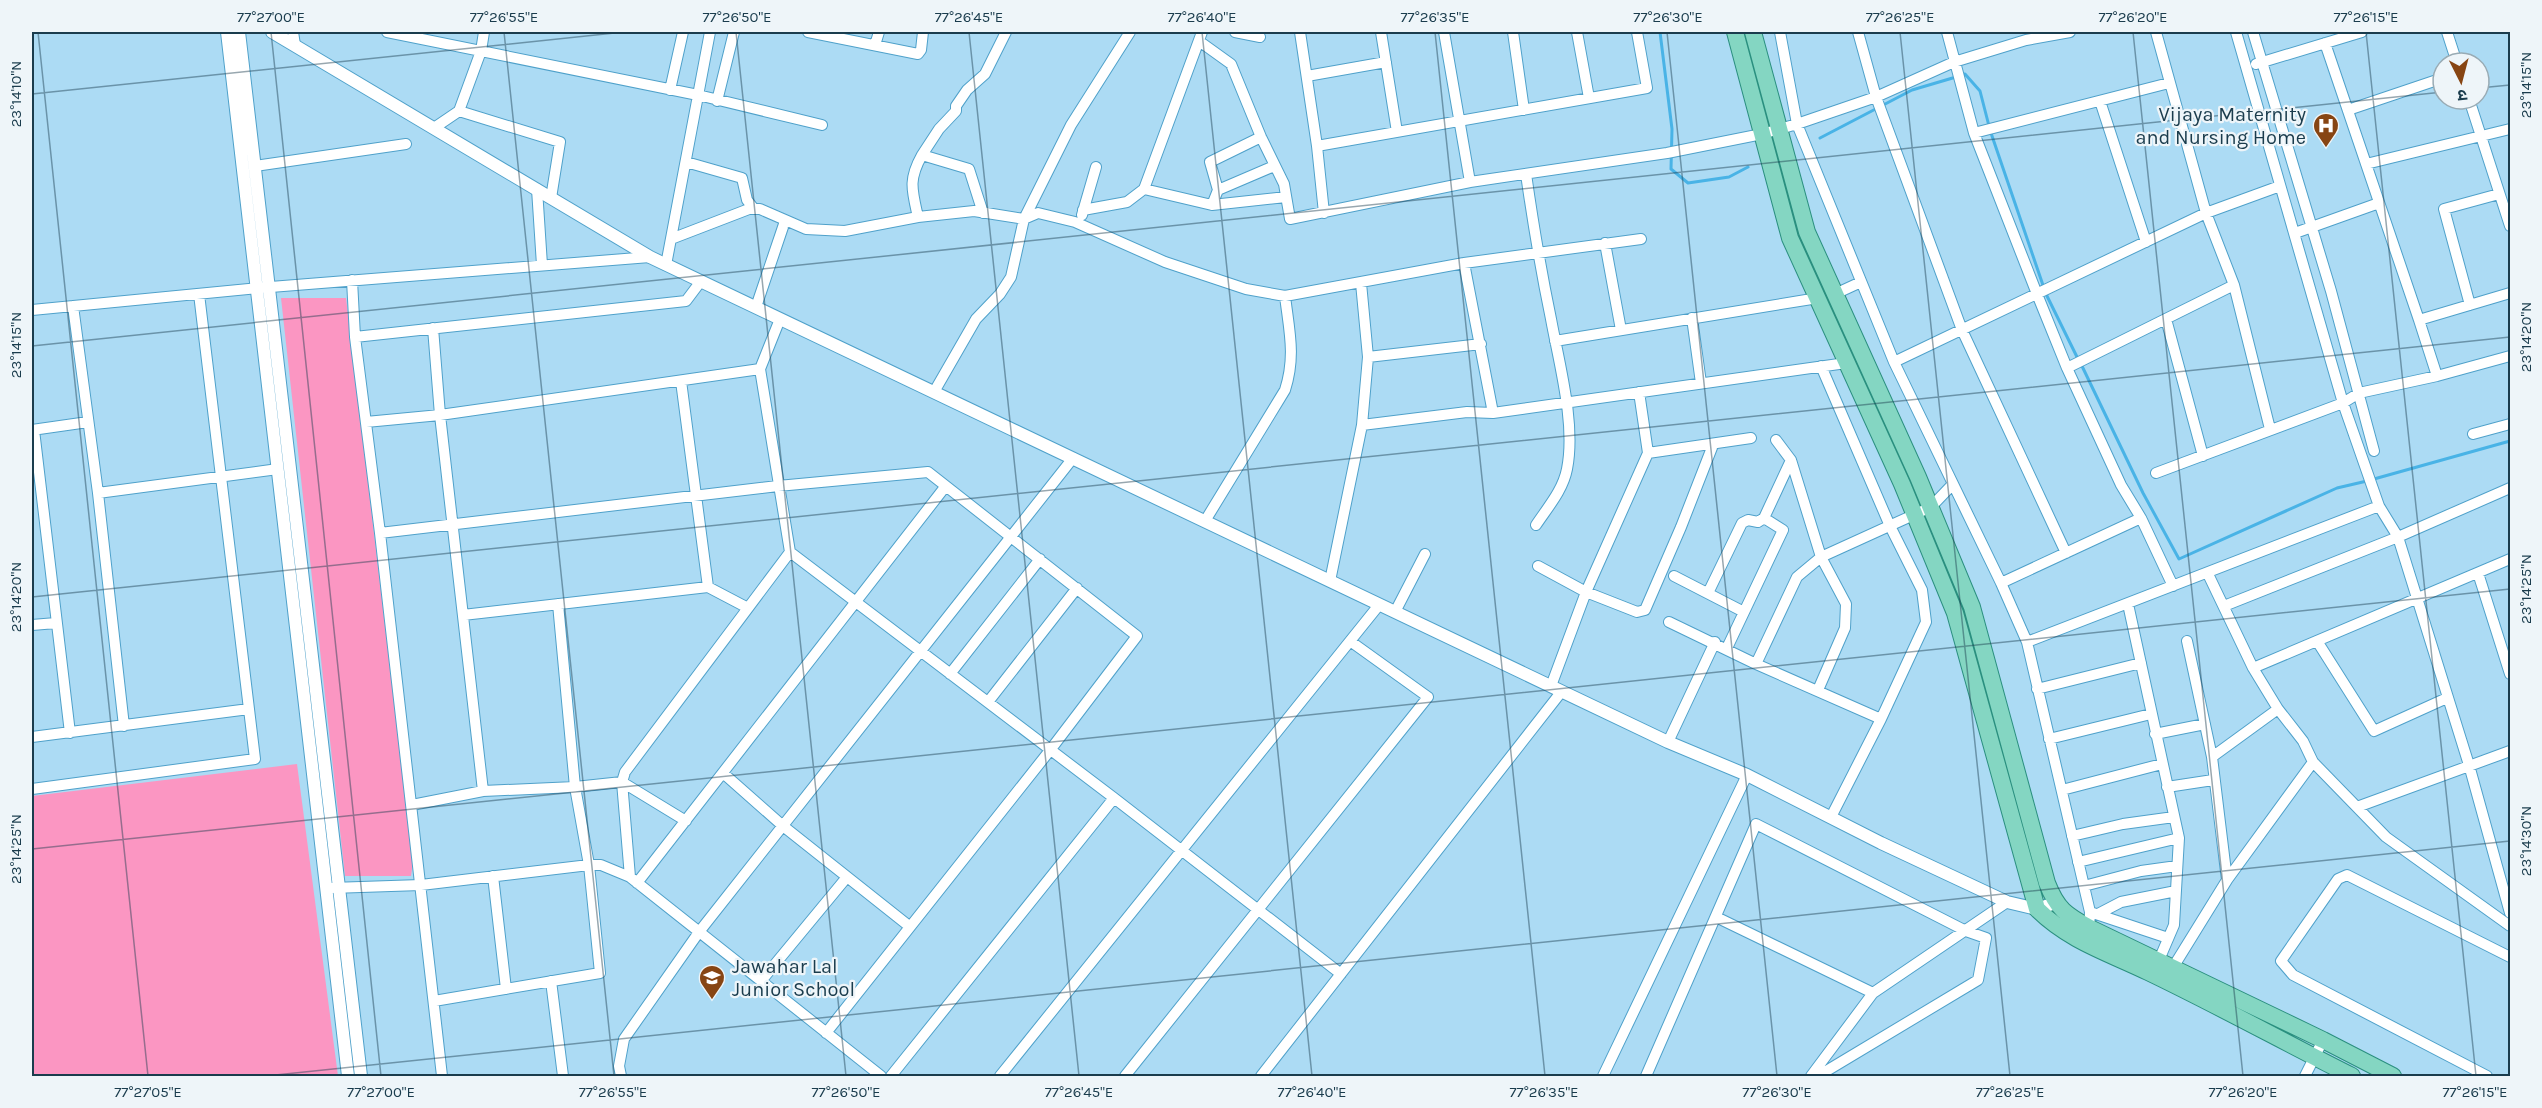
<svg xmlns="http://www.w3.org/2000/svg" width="2542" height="1108" font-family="Karla,'Noto Sans Devanagari',sans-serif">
	<rect width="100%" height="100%" fill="#acdbf4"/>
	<!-- green -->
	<path fill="#fb96c2" d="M 281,298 L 346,298 L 413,862 L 411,876 L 345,876 Z
		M 297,764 L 338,1076 L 32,1076 L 32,796 Z"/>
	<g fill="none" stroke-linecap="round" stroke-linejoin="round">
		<!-- stream -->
		<path stroke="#49b3e6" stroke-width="3" d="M 1660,32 L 1672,129 L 1671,169 L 1688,183 L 1729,177 L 1748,167
			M 1962,75 L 1965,74 L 1980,91 L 1989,126
			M 1991,133 L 2046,294 L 2078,359
			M 1820,138 L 1912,90 L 1956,77
			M 2081,364 L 2143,493 L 2179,559 L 2337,488 L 2367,481
			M 2374,479 L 2510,441"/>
		<defs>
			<path id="minor" d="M 293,32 L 295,45
				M 387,32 L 698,95 L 822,125
				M 808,32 L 918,54 L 921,50 L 923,32
				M 1235,32 L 1260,37
				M 1300,32 L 1317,146 L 1324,213
				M 1381,32 L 1397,132
				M 1444,32 L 1470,182
				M 1513,32 L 1524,110
				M 1577,32 L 1589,98
				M 1780,32 L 1797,124 L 1894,362 L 2001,583 L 2027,642 L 2090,912 L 2089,930
				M 1858,32 L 1876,97 L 1962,330 L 2066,553
				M 1947,32 L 1974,133 L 2037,294 L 2067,368 L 2121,485 L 2141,518 L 2173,586
				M 2156,32 L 2206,213 L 2234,285 L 2270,429
				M 2236,32 L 2343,403 L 2379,506 L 2398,537 L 2469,765 L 2510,913
				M 2253,32 L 2331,291 L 2374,451
				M 2447,32 L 2457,63
				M 1199,41 L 1231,64 L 1261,137 L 1284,184 L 1290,219 L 1470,182 L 1667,153 L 1762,134 L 1797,124 L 1876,97 L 1954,62 L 2026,40 L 2070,32
				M 2325,43 L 2419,320 L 2510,293
				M 875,45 L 879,32
				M 2256,64 L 2362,32
				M 1307,76 L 1386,62
				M 670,90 L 683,32
				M 2469,99 L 2510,226
				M 717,101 L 734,32
				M 2100,101 L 2146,242
				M 2348,110 L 2443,78
				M 459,111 L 560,142 L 551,198
				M 434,128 L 459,111 L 481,51 L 484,32
				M 1974,133 L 2169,83
				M 1317,146 L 1647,88 L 1637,32
				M 922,155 L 939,129 L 956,111 L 956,106 L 967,90 L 985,74 L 1006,32
				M 686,162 L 742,178 L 747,200 L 754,209
				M 2366,164 L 2510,129
				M 255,166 L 406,144
				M 1526,174 C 1533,223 1541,271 1551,319 C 1559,363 1576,424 1567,469 C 1563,490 1548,507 1536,525
				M 537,189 L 542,265
				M 1144,189 L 1212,205 L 1286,197
				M 1218,190 L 1274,166
				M 1212,205 L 1218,190 L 1210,162 L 1261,137
				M 1083,210 L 1127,202 L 1144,189 L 1202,32
				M 1082,215 L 1096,167
				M 918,217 C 912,190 908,180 922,155 L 969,169 L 983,213
				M 2295,233 L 2379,203
				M 671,239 L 749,209 L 760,209 L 806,229 L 845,231 L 918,217 L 974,211 L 1024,219 L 1038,213 L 1075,222 L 1165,262 L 1246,289 L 1285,296 L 1464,263 L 1641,239
				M 1605,243 L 1621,330
				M 1464,263 L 1493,413
				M 666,265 L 710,32
				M 352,280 L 355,337 L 380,533 L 442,1076
				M 1835,294 L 1861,282
				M 2470,305 L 2444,209 L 2499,194
				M 73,306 L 98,493 L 124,726
				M 756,307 L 784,224 L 787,222
				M 32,310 L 258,288 L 650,257
				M 1692,318 L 1701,383
				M 780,319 L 760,369 L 790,552 L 1114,798 L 1341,974
				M 2166,319 L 2203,456
				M 2419,320 L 2437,376
				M 433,328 L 440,415 L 483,791
				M 355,337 L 686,301 L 701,281
				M 1555,341 L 1818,298
				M 1368,357 L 1481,344
				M 1894,362 L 2206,213 L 2280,186
				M 1821,366 L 1890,526 L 1922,590 L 1926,622 L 1881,719 L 1831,817
				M 2067,368 L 2234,285
				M 681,381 L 708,587
				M 934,392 L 976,319 L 1000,294 L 1011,277 L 1024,219 L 1071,125 L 1130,32
				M 366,422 L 440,415 L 760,369
				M 1362,425 L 1467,412 L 1493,413 L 1846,363
				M 32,430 L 88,422
				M 34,430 L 70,733
				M 2473,434 L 2510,424
				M 1776,440 L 1791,460 L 1821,557 L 1846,604 L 1845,628 L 1818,690
				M 1648,453 L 1751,438
				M 2156,473 L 2343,403 L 2359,393 L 2437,376 L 2510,356
				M 98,493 L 278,469
				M 1205,521 L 1285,390 C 1296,356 1289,330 1285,296
				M 380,533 L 778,486 L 928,472 L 1137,636 L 1051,749 L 826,1033
				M 1538,566 L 1586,592 L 1637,612 L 1645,610 L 1681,527 L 1713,445
				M 2478,573 L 2510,674
				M 2208,574 L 2253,668 L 2278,709 L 2303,741 L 2313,762 L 2386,837 L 2510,926
				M 1674,576 L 1744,612
				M 1330,581 L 1362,425 L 1368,357 L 1361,283
				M 2001,583 L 2141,518
				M 1708,593 L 1742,523 L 1748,520 L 1758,522 L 1764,518 L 1791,460
				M 2128,604 L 2179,838 L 2174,925 L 2156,967
				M 2224,606 L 2398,537 L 2510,488
				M 1395,612 L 1425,554
				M 463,615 L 708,587 L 748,608
				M 1669,622 L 1756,664 L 1881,719
				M 32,625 L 56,623
				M 2187,641 L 2212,757 L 2227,880
				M 2317,641 L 2374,731 L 2447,698
				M 2027,642 L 2379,506
				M 1727,648 L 1783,530 L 1764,518
				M 1756,664 L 1797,577 L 1821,557 L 1931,507 L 1952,485
				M 2253,668 L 2510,559
				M 950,674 L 1040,559
				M 1551,686 L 1586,592 L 1648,453 L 1639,392
				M 2037,689 L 2141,663
				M 988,702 L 1077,588
				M 2155,734 L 2205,724
				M 32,737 L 249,709
				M 2049,739 L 2151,714
				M 1668,742 L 1715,642
				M 2212,757 L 2278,709
				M 723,773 L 783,826 L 909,926
				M 2167,787 L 2213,780
				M 32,789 L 255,759 L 199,294
				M 2062,790 L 2162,764
				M 412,805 L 483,791 L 575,787 L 622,782 L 686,821
				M 2357,807 L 2510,751
				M 2072,836 L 2123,824 L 2174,817
				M 2078,862 L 2179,838
				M 493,876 L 506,989
				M 630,877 L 622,782 L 625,772 L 790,552
				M 637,883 L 945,487
				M 2084,886 L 2141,871 L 2177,866
				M 331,888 L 421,885 L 589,865 L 601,865 L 630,877 L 881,1076
				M 2090,912 L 2168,938
				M 2098,914 L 2121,902 L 2176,891
				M 1716,917 L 1873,993
				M 2172,969 L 2227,880 L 2313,762
				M 551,981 L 563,1076
				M 761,981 L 847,877
				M 434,1001 L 600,973 L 589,865 L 575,787 L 558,604
				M 621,1076 L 619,1066 L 624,1039 L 699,932 L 1073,458
				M 891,1076 L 1114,798
				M 1000,1076 L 1379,605
				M 1125,1076 L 1428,697 L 1350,641
				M 1261,1076 L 1562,691
				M 1603,1076 L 1747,775
				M 1646,1076 L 1756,824 L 1966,931 L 1986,938 L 1978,980 L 1818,1076
				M 1811,1076 L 1873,993 L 2007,902
				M 2305,1076 L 2323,1040
				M 2487,1076 L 2293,975 L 2281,961 L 2338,879 L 2347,875 L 2510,957"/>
			<path id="tertiary" d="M 227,32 L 348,1076
				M 239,32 L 361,1076
				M 272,32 L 650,257 L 1668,742 L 1747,775 L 1881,843 L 2007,902 L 2037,909 L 2055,903"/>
			<path id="primary" d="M 1735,32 L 1790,238 L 1902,484 L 1955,613 L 2037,909 C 2069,941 2109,953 2148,972 C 2217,1005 2284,1042 2352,1076
				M 1753,32 L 1807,232 L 1918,477 L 1972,607 L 2047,883 C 2057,909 2066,915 2090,928 L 2323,1040 L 2393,1076"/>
		</defs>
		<!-- minor casing -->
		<use href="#minor" stroke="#4fa1ca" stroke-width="12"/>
		<!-- tertiary casing -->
		<use href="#tertiary" stroke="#4fa1ca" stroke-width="14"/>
		<!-- primary casing -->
		<use href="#primary" stroke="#2a8f7f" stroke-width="18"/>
		<!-- minor -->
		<use href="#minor" stroke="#fff" stroke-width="10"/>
		<!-- tertiary -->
		<use href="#tertiary" stroke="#fff" stroke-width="12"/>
		<!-- primary -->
		<use href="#primary" stroke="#84d6c2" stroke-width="16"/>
	</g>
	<!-- ticks -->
	<path fill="none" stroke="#1a3c4d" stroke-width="1.5" stroke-opacity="0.45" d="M 38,32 L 148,1076M 271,32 L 381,1076M 504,32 L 614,1076M 736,32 L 846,1076M 969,32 L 1079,1076M 1202,32 L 1312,1076M 1435,32 L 1545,1076M 1667,32 L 1777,1076M 1900,32 L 2010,1076M 2133,32 L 2243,1076M 2366,32 L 2476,1076M 2479,88 L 2510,85M 32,94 L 624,32M 32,346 L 2443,92M 32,597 L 2510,337M 32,849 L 2510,589M 266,1076 L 2510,841"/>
	<!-- icons -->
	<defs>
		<symbol id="hospital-pin" viewBox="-11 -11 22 30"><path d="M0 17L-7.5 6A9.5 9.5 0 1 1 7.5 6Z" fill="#874513" stroke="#eef5f9"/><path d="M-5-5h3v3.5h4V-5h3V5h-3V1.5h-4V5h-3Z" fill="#fff"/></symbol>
		<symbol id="school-pin" viewBox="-11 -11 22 30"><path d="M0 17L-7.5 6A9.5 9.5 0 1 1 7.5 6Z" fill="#874513" stroke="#eef5f9"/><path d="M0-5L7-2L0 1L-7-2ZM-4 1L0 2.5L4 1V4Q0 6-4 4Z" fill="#fff"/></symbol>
	</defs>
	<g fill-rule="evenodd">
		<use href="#hospital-pin" x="2311" y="111" width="30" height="40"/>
		<use href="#school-pin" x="697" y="963" width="30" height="40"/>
	</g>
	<g text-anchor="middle" stroke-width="4.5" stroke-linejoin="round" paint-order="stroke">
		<!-- poi labels -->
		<g font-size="20" fill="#1a3c4d" stroke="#eef5f9" text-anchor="end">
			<text x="2306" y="121">Vijaya Maternity<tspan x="2306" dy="23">and Nursing Home</tspan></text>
			<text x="732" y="973" text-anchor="start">Jawahar Lal<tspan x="732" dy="23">Junior School</tspan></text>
		</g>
	</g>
	<!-- border -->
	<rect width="2542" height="1108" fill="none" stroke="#eef5f9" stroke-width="66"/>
	<!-- north arrow -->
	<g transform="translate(2461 81) rotate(174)"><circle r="28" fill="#eef5f9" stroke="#99abb4" stroke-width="1.5"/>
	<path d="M0-4.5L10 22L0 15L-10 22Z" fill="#874513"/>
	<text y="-9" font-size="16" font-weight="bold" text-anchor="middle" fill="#1a3c4d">उ</text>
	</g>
	<rect x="33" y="33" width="2476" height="1042" fill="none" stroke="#1a3c4d" stroke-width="2"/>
	<g font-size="15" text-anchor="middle" fill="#1a3c4d">
		<text x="271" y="22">77°27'00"E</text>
		<text x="504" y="22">77°26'55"E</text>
		<text x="737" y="22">77°26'50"E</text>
		<text x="969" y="22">77°26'45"E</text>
		<text x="1202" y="22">77°26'40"E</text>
		<text x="1435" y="22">77°26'35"E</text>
		<text x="1668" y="22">77°26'30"E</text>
		<text x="1900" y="22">77°26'25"E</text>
		<text x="2133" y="22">77°26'20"E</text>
		<text x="2366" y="22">77°26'15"E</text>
		<text transform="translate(2526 85) rotate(-90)" y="5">23°14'15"N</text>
		<text transform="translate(16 94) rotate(-90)" y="5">23°14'10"N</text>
		<text transform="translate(2526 337) rotate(-90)" y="5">23°14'20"N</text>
		<text transform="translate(16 345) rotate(-90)" y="5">23°14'15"N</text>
		<text transform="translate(2526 589) rotate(-90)" y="5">23°14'25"N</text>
		<text transform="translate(16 597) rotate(-90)" y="5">23°14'20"N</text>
		<text transform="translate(2526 841) rotate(-90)" y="5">23°14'30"N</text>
		<text transform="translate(16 849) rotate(-90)" y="5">23°14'25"N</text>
		<text x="148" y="1097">77°27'05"E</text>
		<text x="381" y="1097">77°27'00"E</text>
		<text x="613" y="1097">77°26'55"E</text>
		<text x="846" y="1097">77°26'50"E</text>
		<text x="1079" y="1097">77°26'45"E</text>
		<text x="1312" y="1097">77°26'40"E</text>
		<text x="1544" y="1097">77°26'35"E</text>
		<text x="1777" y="1097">77°26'30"E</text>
		<text x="2010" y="1097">77°26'25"E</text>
		<text x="2243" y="1097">77°26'20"E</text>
		<text x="2475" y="1097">77°26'15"E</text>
	</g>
</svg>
